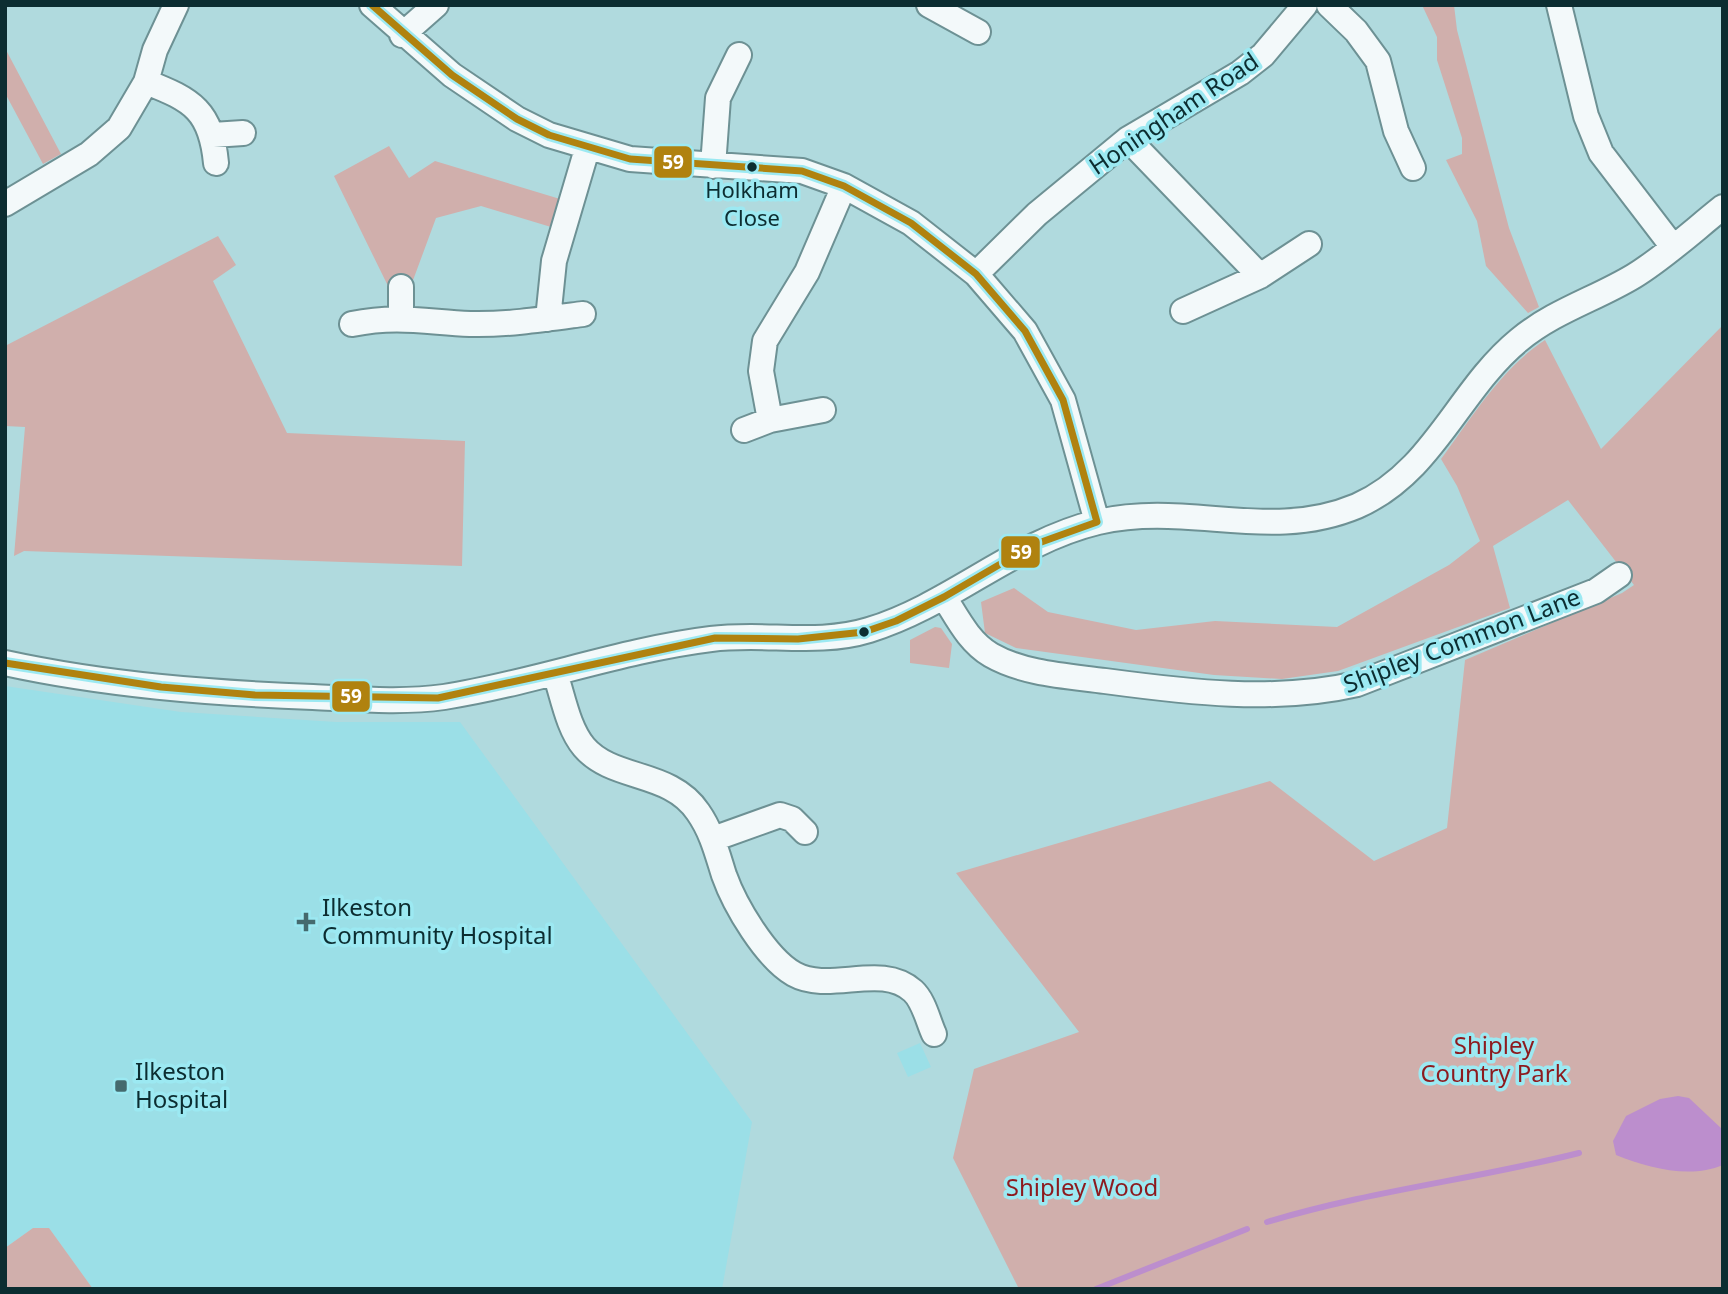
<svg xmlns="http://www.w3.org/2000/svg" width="1728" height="1294" font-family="'Noto Sans',sans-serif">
	<rect width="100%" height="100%" fill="#b0dade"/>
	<!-- built -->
	<path fill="#9bdfe7" d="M 5,686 L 181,712 L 336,722 L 460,722 L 752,1122 L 722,1289 L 93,1289 L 49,1228 L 33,1228 L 5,1248 Z
		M 920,1043 L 931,1067 L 908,1077 L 897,1053 Z"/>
	<!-- green -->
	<path fill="#d0afac" d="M 1422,5 L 1454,5 L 1457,30 L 1509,228 L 1539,307 L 1528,313 L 1486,266 L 1477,221 L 1446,160 L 1462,154 L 1462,138 L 1437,60 L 1437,37 Z
		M 5,48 L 61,154 L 43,164 L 5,93 Z
		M 389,146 L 409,178 L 435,161 L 560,199 L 551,227 L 481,206 L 436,218 L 412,283 L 388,286 L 334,176 Z
		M 218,236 L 236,265 L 213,281 L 287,433 L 465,441 L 462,566 L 24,551 L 14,556 L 25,427 L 5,426 L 5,346 Z
		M 1723,325 L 1723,1289 L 1019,1289 L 953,1158 L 974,1069 L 1079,1032 L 956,873 L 1270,781 L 1374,861 L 1447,828 L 1465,660 L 1622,593 L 1634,585 L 1568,500 L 1493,546 L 1510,608 L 1338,671 L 1282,679 L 1214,675 L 1016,648 L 985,633 L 981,602 L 1014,588 L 1048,612 L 1136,630 L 1215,621 L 1337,627 L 1449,565 L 1480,541 L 1457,486 L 1441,459 C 1472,417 1501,369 1545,340 L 1601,449 Z
		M 935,627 L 941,628 L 952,644 L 949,668 L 910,663 L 910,640 Z
		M 33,1228 L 49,1228 L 93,1289 L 7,1289 L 5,1248 Z"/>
	<!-- water -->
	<path fill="#bc8ecd" d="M 1678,1096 L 1689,1098 L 1723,1130 L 1723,1165 C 1690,1179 1648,1168 1616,1155 L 1613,1141 L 1626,1116 L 1660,1099 Z"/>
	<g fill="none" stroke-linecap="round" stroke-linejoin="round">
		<!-- stream -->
		<path stroke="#bc8ecd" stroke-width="6" d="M 1267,1222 C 1369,1191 1476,1179 1579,1153
			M 1096,1289 L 1247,1229"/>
		<defs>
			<path id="minor" d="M 372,5 L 452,75 L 517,119 L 549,135 L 630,159 L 802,171 L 844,186 L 911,223 L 976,274 L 1025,331 L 1063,400 L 1097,522
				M 929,5 L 978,32
				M 1329,5 L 1356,31 L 1378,61 L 1396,131 L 1413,168
				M 1559,5 L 1586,116 L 1601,153 L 1673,247
				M 402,35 L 436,5
				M 146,82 C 193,100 211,111 216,163
				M 213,135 L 243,133
				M 1128,139 L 1260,276
				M 713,166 L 718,98 L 739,55
				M 5,204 L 89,154 L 119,128 L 146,82 L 155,50 L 176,5
				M 976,274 L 1037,214 L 1128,139 L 1240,73 L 1263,55 L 1305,5
				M 401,287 L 401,317
				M 1183,311 L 1260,276 L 1309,244
				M 548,319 L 554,261 L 587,149
				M 352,324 C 397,315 426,322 470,324 C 507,325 546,319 583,314
				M 770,420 L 761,371 L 765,341 L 807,272 L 844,186
				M 744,430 L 770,420 L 823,410
				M 944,597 C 958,619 969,642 991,655 C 1024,674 1068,676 1105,681 C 1187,692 1275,703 1357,684 L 1596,591 L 1619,575
				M 5,663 C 106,685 210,693 313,697 C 356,699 402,703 444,697 C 534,683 621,650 711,639 C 764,632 817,646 869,630 C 951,605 1014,542 1098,522 C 1189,501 1269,543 1357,506 C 1434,472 1458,390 1519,340 C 1554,311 1596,299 1634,276 C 1665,257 1694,230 1723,207
				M 555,673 C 563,697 568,728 584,747 C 613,781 670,770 698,812 C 712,832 717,853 724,875 C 735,906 766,958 794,974 C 830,994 881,962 913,991 C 924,1001 928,1021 934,1034
				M 713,839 L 780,815 L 792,819 L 805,832"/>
		</defs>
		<!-- minor casing -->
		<use href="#minor" stroke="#6d9194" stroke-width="28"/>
		<!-- minor -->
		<use href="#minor" stroke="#f3f9fa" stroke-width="24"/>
		<defs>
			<path id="bus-1" d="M 5,663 L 161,687 L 255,695 L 438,698 L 715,638 L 798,639 L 864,632 L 896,621 L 944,597 L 1033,545 L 1097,522 L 1063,400 L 1025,331 L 976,274 L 911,223 L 844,186 L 802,171 L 630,159 L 549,135 L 517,119 L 452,75 L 372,5"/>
		</defs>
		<!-- bus-1 casing -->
		<use href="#bus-1" stroke="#9ce9f2" stroke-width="12"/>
		<!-- bus-1 -->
		<use href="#bus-1" stroke="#b0820f" stroke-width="7"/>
	</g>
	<!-- markers -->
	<g fill="#0c2d31" stroke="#9ce9f2" stroke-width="2.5">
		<circle cx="752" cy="167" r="6"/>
		<circle cx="864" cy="632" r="6"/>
	</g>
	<g fill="#456a6e" stroke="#9ce9f2" stroke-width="2.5">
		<path d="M302.5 911.5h7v7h7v7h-7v7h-7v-7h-7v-7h7z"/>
		<rect x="114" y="1079" width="14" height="14" rx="3.5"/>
	</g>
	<g text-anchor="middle" stroke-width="7" stroke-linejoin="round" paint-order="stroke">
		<!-- bus labels -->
		<g font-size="22" fill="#0c2d31" stroke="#9ce9f2">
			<text x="752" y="198">Holkham<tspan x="752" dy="28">Close</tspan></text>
		</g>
		<!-- street labels -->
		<g font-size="24" fill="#0c2d31" stroke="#9ce9f2">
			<text transform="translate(1174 114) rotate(-34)" y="8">Honingham Road</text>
			<text transform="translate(1462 641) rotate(-21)" y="8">Shipley Common Lane</text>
		</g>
		<!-- poi labels -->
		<g font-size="24" fill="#0c2d31" stroke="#9ce9f2" text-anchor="start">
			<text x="322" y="916">Ilkeston<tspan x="322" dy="28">Community Hospital</tspan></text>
			<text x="135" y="1080">Ilkeston<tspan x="135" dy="28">Hospital</tspan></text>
		</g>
		<!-- park labels -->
		<g font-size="24" fill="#8d1a1e" stroke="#9ce9f2">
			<text x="1494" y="1054">Shipley<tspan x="1494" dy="28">Country Park</tspan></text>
			<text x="1082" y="1196">Shipley Wood</text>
		</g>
	</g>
	<g stroke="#9ce9f2" stroke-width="2.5">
		<rect x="653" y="145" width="40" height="34" rx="7" fill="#b0820f"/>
		<rect x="1000" y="535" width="41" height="34" rx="7" fill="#b0820f"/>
		<rect x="331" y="680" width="40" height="33" rx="7" fill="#b0820f"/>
	</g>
	<g font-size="19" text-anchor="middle" font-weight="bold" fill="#fff">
		<text x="673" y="169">59</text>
		<text x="1021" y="559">59</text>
		<text x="351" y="703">59</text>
	</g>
	<!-- border -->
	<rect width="1728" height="1294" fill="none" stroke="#0c2d31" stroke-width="14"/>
</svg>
